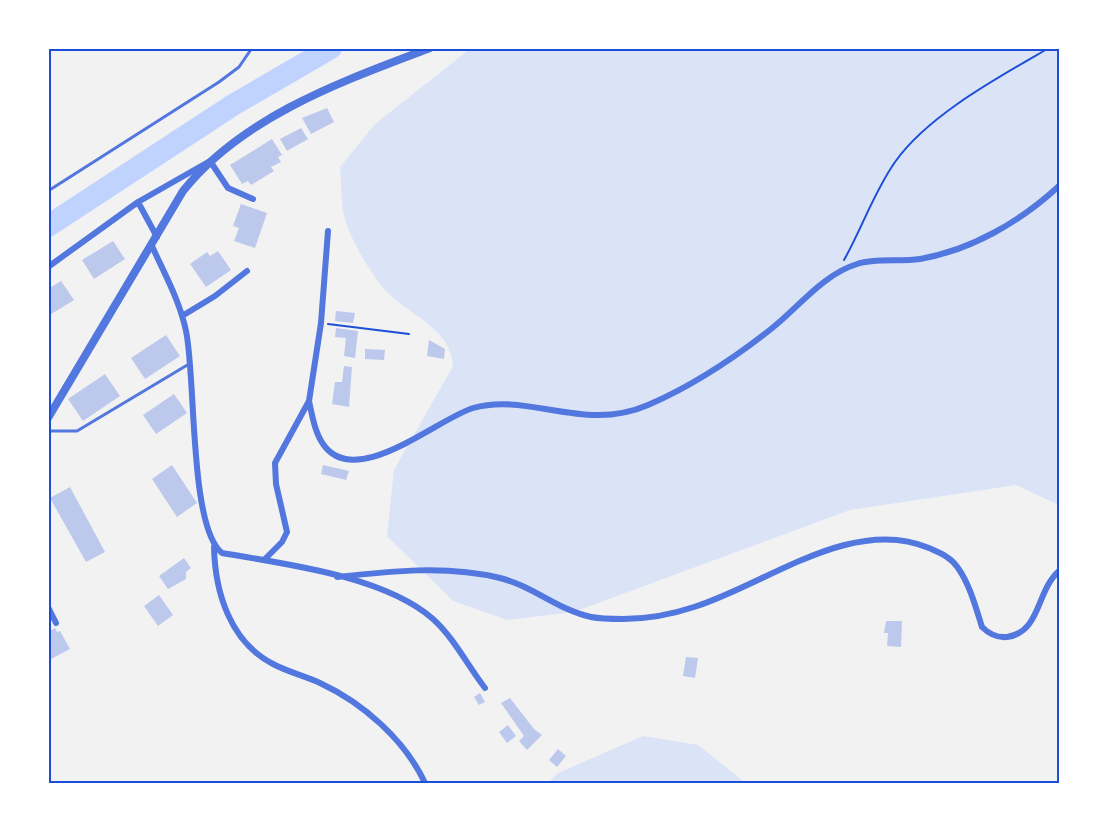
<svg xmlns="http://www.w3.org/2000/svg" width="1107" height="831" font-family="Lato,sans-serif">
	<rect width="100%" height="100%" fill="#f2f2f2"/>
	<!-- green -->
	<path fill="#dbe4f7" d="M 471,48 L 1059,48 L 1059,505 L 1016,485 L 850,510 L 574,612 L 507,620 L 453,601 L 387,536 L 394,470 L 453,366 C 451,328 408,315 385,290 C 370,272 353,244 346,222 C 340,206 342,184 340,167 L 375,124 Z
		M 643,736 L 698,745 L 746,783 L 548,783 L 558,773 Z"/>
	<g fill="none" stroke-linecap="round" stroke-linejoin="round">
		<!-- river -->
		<path stroke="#bfd3fe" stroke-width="22" d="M 48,226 L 233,105 L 331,48"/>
	</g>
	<!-- building -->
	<path fill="#bdc9ec" d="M 327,108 L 334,122 L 311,134 L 302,118 Z
		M 301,128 L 308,139 L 287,151 L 280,139 Z
		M 272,139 L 282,155 L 278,157 L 281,162 L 271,167 L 274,171 L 251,185 L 248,181 L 242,184 L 230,165 Z
		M 241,204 L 267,213 L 255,248 L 234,241 L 239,228 L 233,226 Z
		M 113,241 L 125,259 L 94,279 L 82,260 Z
		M 218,251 L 231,270 L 206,287 L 190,264 L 207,252 L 210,256 Z
		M 61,281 L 74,300 L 48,316 L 48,289 Z
		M 336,311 L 355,313 L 353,323 L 335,321 Z
		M 336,328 L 358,331 L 355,358 L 344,356 L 346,338 L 335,337 Z
		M 166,335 L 180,356 L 145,379 L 131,358 Z
		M 429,340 L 445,349 L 444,359 L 427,356 Z
		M 365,349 L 385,350 L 384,360 L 365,359 Z
		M 344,366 L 352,367 L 349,407 L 332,404 L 335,382 L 342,382 Z
		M 105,374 L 120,396 L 83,421 L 68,399 Z
		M 174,394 L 187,413 L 156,434 L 143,415 Z
		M 172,465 L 197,503 L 177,517 L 152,479 Z
		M 323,465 L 349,471 L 346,480 L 321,474 Z
		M 70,487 L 105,552 L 86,562 L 50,498 Z
		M 184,558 L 191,568 L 186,572 L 186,579 L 168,589 L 159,576 Z
		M 159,595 L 173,615 L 158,626 L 144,606 Z
		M 886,621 L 902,621 L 901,647 L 887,646 L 888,633 L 884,633 Z
		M 55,628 L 57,632 L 60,631 L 70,649 L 51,659 L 48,654 L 48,632 Z
		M 686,657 L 698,658 L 695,678 L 683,676 Z
		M 480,693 L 485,702 L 479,705 L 474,697 Z
		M 510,698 L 534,729 L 542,735 L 527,750 L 519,741 L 524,736 L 501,703 Z
		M 508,725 L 516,736 L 507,743 L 499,732 Z
		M 558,749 L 566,756 L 557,767 L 549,760 Z"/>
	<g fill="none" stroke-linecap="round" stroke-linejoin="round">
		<!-- path -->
		<path stroke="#1d4ed8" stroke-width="2" d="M 844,260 C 862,228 874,192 895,162 C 928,115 999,77 1049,48
			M 328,324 L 409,334"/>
		<!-- service -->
		<path stroke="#5277de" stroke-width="3" d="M 48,191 L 219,82 L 239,67 L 252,48
			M 48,431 L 77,431 L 189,364"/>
		<!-- minor -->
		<path stroke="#5277de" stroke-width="6" d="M 138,202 L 157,237
			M 152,246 C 164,273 180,301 186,331 C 196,377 189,527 222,553 C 285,564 384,576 433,619 C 454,638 468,666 485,688
			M 48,267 L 138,202 L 210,161 L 228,188 L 253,199
			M 182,316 L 215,296 L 247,271
			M 309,401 C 312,415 315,433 323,444 C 355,491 437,419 473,408 C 529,392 584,433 648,405 C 692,386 733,359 771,329 C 799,307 822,275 857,264 C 874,258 901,262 920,259 C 972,250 1021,221 1059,186
			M 214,547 C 215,592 230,642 273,664 C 288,672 305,676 320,683 C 363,703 405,740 425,783
			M 265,559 L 282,542 L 287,532 L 276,484 L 275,463 L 309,401 L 321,323 L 328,231
			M 337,577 C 391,571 447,565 500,578 C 533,586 558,610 591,617 C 601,619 612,619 623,619 C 647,619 670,615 694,607 C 765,585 852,515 929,548 C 940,553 951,557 958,568 C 970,585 976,608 982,627 C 989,634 996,638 1007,637 C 1041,632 1036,591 1059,571
			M 48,607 L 56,623"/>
		<!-- tertiary -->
		<path stroke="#5277de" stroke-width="8" d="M 48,418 L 183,191 C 243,116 343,81 430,48"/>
	</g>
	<!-- border -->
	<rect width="1107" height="831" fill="none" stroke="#ffffff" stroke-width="99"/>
	<rect x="50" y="50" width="1008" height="732" fill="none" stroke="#1d4ed8" stroke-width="2"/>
</svg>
